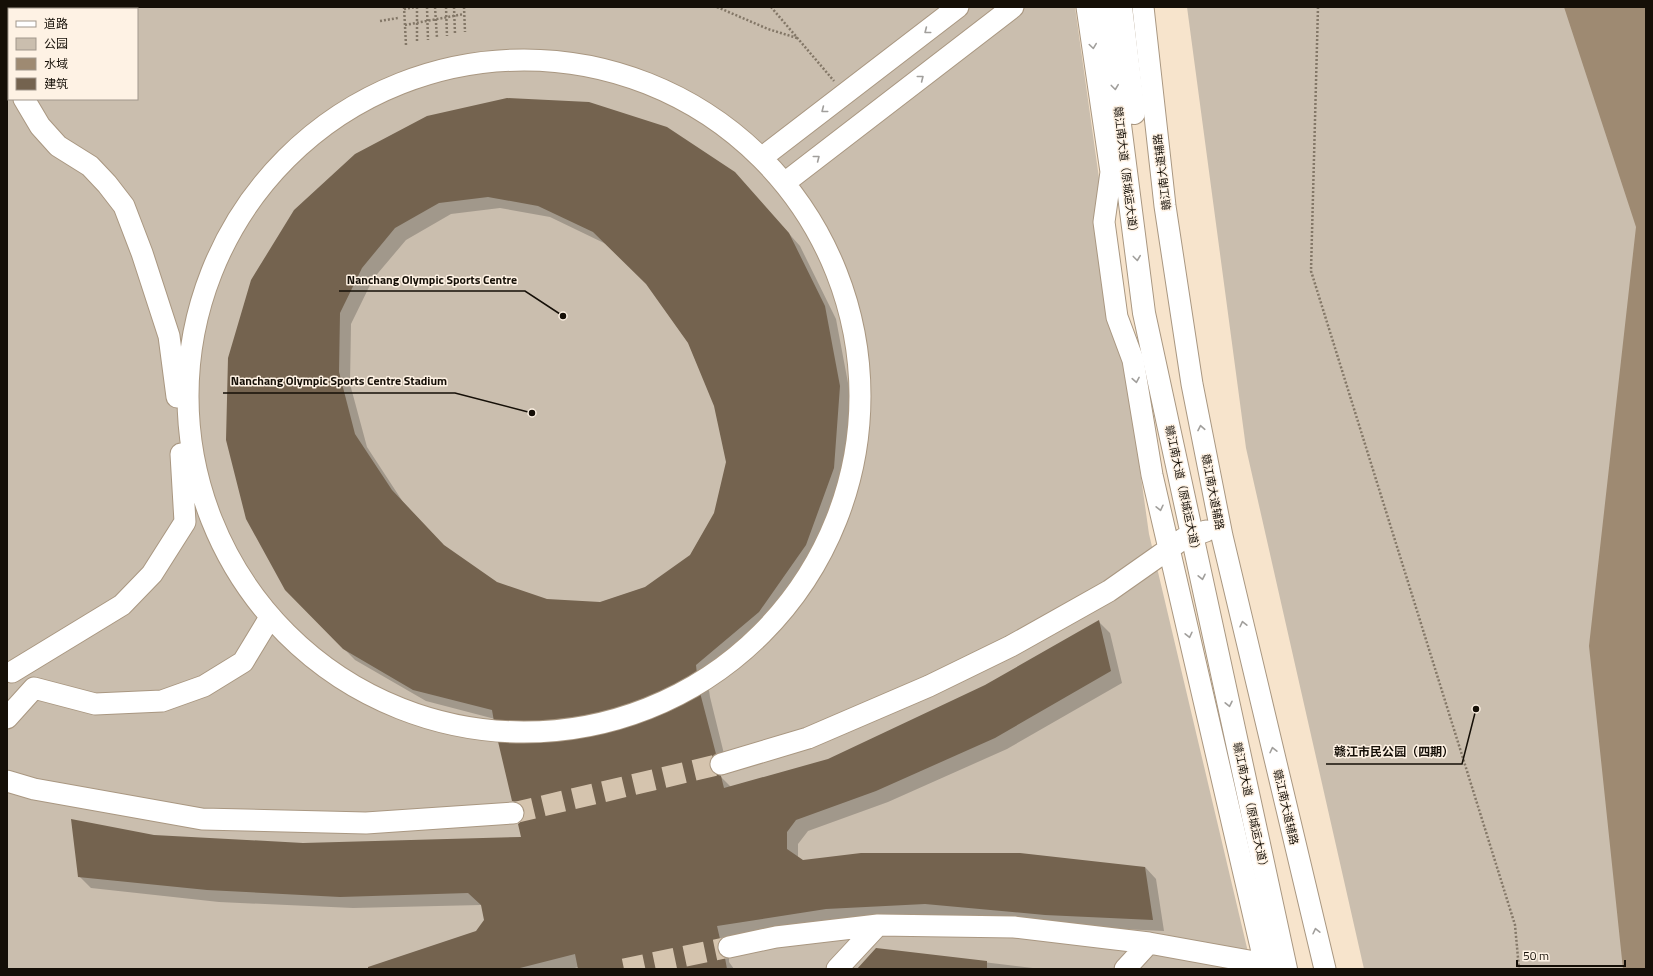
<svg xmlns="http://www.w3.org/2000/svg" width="1653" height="976" font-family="'Titillium Web','Noto Sans SC',sans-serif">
	<rect width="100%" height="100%" fill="#f7e4cc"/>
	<!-- green -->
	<path fill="#cabeae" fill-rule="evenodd" d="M 7,7 L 1075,7 L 1149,534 L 1252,969 L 7,969 ZM 9,9 L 137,9 L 137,99 L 9,99 Z
		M 1187,7 L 1646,7 L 1646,969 L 1364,969 L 1246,448 Z"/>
	<!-- water -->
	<path fill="#9e8a72" d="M 1564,7 L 1646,7 L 1646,969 L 1623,969 L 1589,646 L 1636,227 Z"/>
	<!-- shadow -->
	<path fill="#0003" fill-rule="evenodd" d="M 734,172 L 800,246 L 836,319 L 851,399 L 845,480 L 817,557 L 771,624 L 707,677 L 710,697 L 727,766 L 721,773 L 721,777 L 731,787 L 828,760 L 985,686 L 1099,622 L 1110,633 L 1122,683 L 1007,749 L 888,802 L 808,831 L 798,844 L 798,858 L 803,861 L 1145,867 L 1156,879 L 1164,931 L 1057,926 L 937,915 L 838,920 L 729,956 L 729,962 L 734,969 L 580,969 L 579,967 L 571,969 L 370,969 L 477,932 L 485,921 L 482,906 L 481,905 L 353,908 L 219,902 L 91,888 L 79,876 L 154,836 L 303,844 L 522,838 L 526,813 L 513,801 L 495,719 L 426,701 L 355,660 L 286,590 L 295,211 ZM 500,208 L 550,217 L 606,244 L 647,284 L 688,342 L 715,406 L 727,462 L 715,513 L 690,556 L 646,588 L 600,603 L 546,600 L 497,583 L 445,548 L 403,502 L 367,447 L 350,384 L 351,324 L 373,279 L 406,240 L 451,214 Z
		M 876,949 L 1041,969 L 858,969 Z"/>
	<!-- building -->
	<path fill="#74634f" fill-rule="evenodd" d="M 507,98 L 589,102 L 667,127 L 735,172 L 789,233 L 825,306 L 840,386 L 834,468 L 806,545 L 759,612 L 696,665 L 698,685 L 716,754 L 709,761 L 709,767 L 713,773 L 721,776 L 724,788 L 828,759 L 985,685 L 1099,620 L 1111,671 L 995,738 L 876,791 L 796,820 L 787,832 L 787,849 L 803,860 L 861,853 L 1020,853 L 1145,867 L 1153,920 L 1045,915 L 925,904 L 826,909 L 717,926 L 720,939 L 718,944 L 717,950 L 720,955 L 725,958 L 727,969 L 578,969 L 575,954 L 516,969 L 368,969 L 368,967 L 476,931 L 484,920 L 481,905 L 468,893 L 340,897 L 207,890 L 78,877 L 71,819 L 154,835 L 303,843 L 521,837 L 518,824 L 524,819 L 525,812 L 523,807 L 519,802 L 512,801 L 496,733 L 492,710 L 413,690 L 343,649 L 285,590 L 246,519 L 226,440 L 228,358 L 251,280 L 294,210 L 355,154 L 427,116 ZM 488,197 L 538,206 L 593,232 L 646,284 L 688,343 L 714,406 L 726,462 L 714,513 L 690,555 L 645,587 L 600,602 L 547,599 L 497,582 L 444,545 L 392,490 L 355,434 L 339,372 L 340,313 L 362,268 L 395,228 L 439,203 Z
		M 876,948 L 987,961 L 987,969 L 857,969 Z"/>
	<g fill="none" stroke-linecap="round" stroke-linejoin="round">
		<!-- minor-tunnel -->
		<path stroke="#d5c4ae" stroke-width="21" stroke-dasharray="21 10" stroke-linecap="butt" d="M 513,813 L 721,764
			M 624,969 L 729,947"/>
		<defs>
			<path id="minor" d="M 1087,7 L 1111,172 L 1104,222 L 1117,317 L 1133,360 L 1152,475 L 1266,969
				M 1143,7 L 1165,206 L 1192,384 L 1222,536 L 1325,969
				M188 396a336 336 0 1 1 672 0a336 336 0 1 1-672 0Z
				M 7,62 L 9,67
				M 24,99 L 40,126 L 58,146 L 90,166 L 107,184 L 124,206 L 142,253 L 169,336 L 177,397
				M 764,156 L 958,7
				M 787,181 L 1013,7
				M 12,672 L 122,605 L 152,574 L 185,522 L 181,454
				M 7,718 L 34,688 L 95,704 L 162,701 L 204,686 L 243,662 L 269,619
				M 721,764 L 808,738 L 929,686 L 1011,646 L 1109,591 L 1183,539 L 1206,531
				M 7,781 L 34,789 L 202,819 L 366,823 L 513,813
				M 729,947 L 776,937 L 878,925 L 1014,927 L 1149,943 L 1276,966
				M 837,969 L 878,925
				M 1125,969 L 1149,943"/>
			<path id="major" d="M 1105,7 L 1144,313 L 1286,969
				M 1121,7 L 1134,113"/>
		</defs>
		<!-- minor casing -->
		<use href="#minor" stroke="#a99781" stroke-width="23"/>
		<!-- major casing -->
		<use href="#major" stroke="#a99781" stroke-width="24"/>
		<!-- path -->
		<path stroke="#837767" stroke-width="2.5" stroke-dasharray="2 2" stroke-linecap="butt" d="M 404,7 L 406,45
			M 417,7 L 417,42
			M 427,7 L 428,40
			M 435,7 L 437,38
			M 446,7 L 447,36
			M 454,7 L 455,34
			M 464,7 L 465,32
			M 717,7 L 768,29 L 797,38
			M 771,7 L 834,81
			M 1318,7 L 1311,271 L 1515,925 L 1519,969
			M 404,9 L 416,7
			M 380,21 L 398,18
			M 405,25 L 464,14"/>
		<!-- minor -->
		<use href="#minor" stroke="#fff" stroke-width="21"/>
		<!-- major -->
		<use href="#major" stroke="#fff" stroke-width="22"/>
	</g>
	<!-- one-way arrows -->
	<defs><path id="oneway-chevron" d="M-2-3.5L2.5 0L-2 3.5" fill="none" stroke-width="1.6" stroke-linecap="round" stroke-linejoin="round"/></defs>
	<g stroke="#a19f9c">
		<use href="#oneway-chevron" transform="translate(927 31) rotate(142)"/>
		<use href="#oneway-chevron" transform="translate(1093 46) rotate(82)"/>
		<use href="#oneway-chevron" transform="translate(921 78) rotate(-38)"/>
		<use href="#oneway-chevron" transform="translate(1115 87) rotate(83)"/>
		<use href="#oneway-chevron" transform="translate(824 110) rotate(142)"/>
		<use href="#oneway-chevron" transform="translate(817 158) rotate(-38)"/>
		<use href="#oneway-chevron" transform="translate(1137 258) rotate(83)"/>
		<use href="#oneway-chevron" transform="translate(1136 380) rotate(80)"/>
		<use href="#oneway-chevron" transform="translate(1201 428) rotate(-101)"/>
		<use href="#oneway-chevron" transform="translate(1160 508) rotate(77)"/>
		<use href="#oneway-chevron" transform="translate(1202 577) rotate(78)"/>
		<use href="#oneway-chevron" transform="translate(1243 624) rotate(-103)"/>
		<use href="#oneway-chevron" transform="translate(1189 635) rotate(77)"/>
		<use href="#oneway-chevron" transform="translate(1229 704) rotate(78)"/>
		<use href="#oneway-chevron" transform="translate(1273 750) rotate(-103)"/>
		<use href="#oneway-chevron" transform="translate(1316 931) rotate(-103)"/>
	</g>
	<g text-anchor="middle" stroke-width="3" stroke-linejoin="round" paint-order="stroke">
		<!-- street labels -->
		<g font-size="11" fill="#150f07" stroke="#fef2e4">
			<text transform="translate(1126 172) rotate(83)" y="4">赣江南大道（原城运大道）</text>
			<text transform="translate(1162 172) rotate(-97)" y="4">赣江南大道辅路</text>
			<text transform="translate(1183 490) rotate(78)" y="4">赣江南大道（原城运大道）</text>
			<text transform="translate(1213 492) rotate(79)" y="4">赣江南大道辅路</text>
			<text transform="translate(1251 807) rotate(78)" y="4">赣江南大道（原城运大道）</text>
			<text transform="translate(1286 807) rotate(77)" y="4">赣江南大道辅路</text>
		</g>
	</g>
	<!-- callouts -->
	<path fill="none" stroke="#150f07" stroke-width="1.5" d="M563 316L525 291H339M532 413L455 393H223M1476 709L1462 764H1326"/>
	<g fill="#150f07" stroke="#fef2e4" stroke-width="1.5">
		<circle cx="563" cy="316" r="4"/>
		<circle cx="532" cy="413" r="4"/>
		<circle cx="1476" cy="709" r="4"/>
	</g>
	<g font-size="12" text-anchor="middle" font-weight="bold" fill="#150f07" stroke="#fef2e4" stroke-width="3" stroke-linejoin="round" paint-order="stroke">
		<text x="432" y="284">Nanchang Olympic Sports Centre</text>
		<text x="339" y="385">Nanchang Olympic Sports Centre Stadium</text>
		<text x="1394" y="756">赣江市民公园（四期）</text>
	</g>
	<!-- border -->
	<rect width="1653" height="976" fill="none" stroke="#150f07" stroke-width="16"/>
	<!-- legend -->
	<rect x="8" y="8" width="130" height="92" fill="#fef2e4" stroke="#a1978c"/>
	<rect x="16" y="21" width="20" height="6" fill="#ffffff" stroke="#a1978c"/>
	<text x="44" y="28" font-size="12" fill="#150f07">道路</text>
	<rect x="16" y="38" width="20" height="12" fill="#cabeae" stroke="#a1978c"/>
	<text x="44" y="48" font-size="12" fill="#150f07">公园</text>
	<rect x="16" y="58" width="20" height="12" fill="#9e8a72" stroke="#a1978c"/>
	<text x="44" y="68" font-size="12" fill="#150f07">水域</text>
	<rect x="16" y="78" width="20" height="12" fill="#74634f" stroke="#a1978c"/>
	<text x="44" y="88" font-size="12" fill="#150f07">建筑</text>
	<!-- scale -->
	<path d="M1517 960v6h108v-6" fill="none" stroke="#150f07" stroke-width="2"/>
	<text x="1523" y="960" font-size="12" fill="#150f07" stroke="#fef2e4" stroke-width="3" paint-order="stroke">50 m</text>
</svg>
